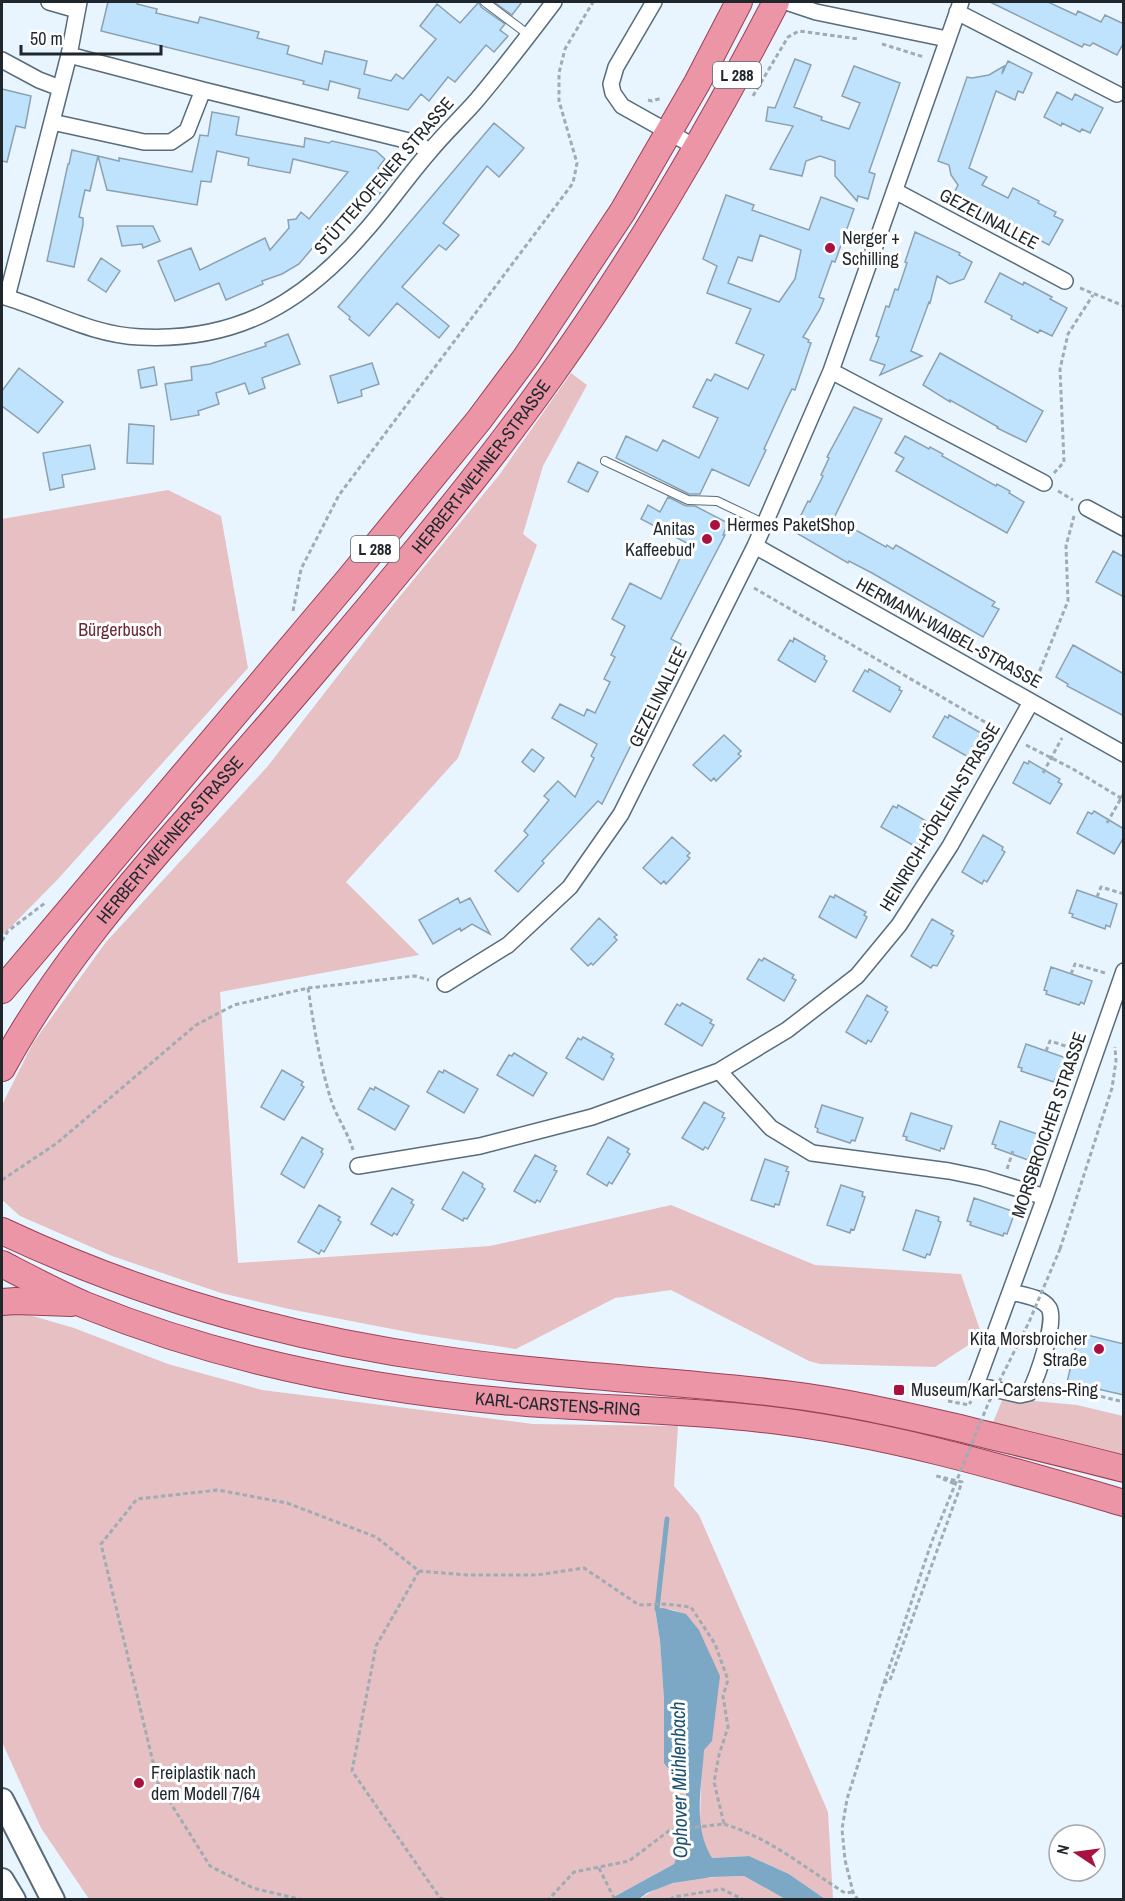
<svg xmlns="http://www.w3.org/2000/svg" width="1125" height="1901" font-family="'Archivo Narrow',sans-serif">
	<rect width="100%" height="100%" fill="#e8f5ff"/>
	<!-- green -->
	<path fill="#e6c0c3" d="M 571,373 L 587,385 L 543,466 L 523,534 L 537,545 L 458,758 L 346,882 L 419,955 L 220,992 L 238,1263 L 490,1246 L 671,1205 L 815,1265 L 961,1274 L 982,1336 L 935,1367 L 820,1364 L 809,1361 L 671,1290 L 615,1298 L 516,1349 L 418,1334 L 289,1309 L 221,1293 L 112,1256 L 20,1216 L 2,1200 L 2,1105 L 33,1043 L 106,942 L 267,767 L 392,606 L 500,474 Z
		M 168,490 L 221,516 L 248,668 L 58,879 L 2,936 L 2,519 Z
		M 19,1312 L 74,1328 L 168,1364 L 262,1390 L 533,1424 L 678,1426 L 674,1486 L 699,1515 L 828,1812 L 833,1899 L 825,1899 L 789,1874 L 749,1856 L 712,1858 L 703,1843 L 700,1823 L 705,1646 C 696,1622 682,1605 655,1610 L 660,1641 L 664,1700 L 664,1762 L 686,1791 L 686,1825 L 682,1843 L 674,1864 L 610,1899 L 89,1899 L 41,1828 L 2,1742 L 2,1315 Z
		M 1003,1398 L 1077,1405 L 1123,1416 L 1123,1460 L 992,1425 Z
		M 744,1876 L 785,1899 L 639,1900 C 668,1877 709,1877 744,1876 Z"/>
	<!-- water -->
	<path fill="#7ca8c5" d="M 663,1608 L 686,1614 L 699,1630 L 720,1676 L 712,1741 L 704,1750 C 702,1785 692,1826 712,1858 L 749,1856 L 789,1874 L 825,1899 L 785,1899 L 744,1876 L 712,1877 L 673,1883 L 647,1893 L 639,1899 L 610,1899 L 674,1864 L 682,1843 L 686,1825 L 686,1792 L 664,1763 L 664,1700 L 660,1641 L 655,1609 Z"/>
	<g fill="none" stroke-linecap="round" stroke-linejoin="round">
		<!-- stream -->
		<path stroke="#7ca8c5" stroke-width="5" d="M 660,1613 L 657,1609 L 667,1519"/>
	</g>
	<!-- building -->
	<path fill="#bfe3fc" stroke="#8ca1b0" stroke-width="1.5" fill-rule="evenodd" d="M 108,2 L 138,2 L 137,4 L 157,9 L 156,13 L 198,23 L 200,17 L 259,32 L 257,38 L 289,46 L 287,54 L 322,64 L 325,51 L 367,61 L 364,74 L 391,81 L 396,74 L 403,79 L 436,39 L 420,26 L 437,4 L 460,23 L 479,2 L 481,7 L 505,24 L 500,30 L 508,36 L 494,52 L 486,45 L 455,82 L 448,77 L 429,101 L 421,94 L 408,110 L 358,98 L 360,89 L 330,81 L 328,90 L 303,84 L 304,81 L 101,31 Z
		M 494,2 L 522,2 L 512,15 Z
		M 990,2 L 1048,2 L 1076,15 L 1078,11 L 1101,22 L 1105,15 L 1124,24 L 1124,42 L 1117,55 L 1093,43 L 1090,46 L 1084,44 L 1082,47 Z
		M 795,59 L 811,65 L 794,107 L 822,117 L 821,120 L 849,129 L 860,103 L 842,96 L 854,66 L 900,83 L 869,172 L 875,174 L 868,199 L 858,196 L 857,201 L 835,176 L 835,161 L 820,156 L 806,161 L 802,176 L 770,169 L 793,126 L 766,121 L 768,107 L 775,108 Z
		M 1008,61 L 1032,73 L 1023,93 L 1018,91 L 1015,100 L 996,91 L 969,168 L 987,177 L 982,185 L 1008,198 L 1013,188 L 1039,201 L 1038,203 L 1056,212 L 1054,216 L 1063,220 L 1049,245 L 953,195 L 958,185 L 951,175 L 949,165 L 938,161 L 967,77 L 972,78 L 989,75 L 1004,66 L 1002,74 Z
		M 2,89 L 31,96 L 25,128 L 16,126 L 7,162 L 2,161 Z
		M 1057,92 L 1072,100 L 1075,94 L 1103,108 L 1090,133 L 1082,129 L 1080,132 L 1062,123 L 1061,126 L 1044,117 Z
		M 212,112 L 239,117 L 236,135 L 304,147 L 305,138 L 329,143 L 332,141 L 376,151 L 385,159 L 378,168 L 392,179 L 374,200 L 365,192 L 322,240 L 320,239 L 299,264 L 282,274 L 262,281 L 263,284 L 226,300 L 219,283 L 175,301 L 158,261 L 191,248 L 200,270 L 265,238 L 270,250 L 289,228 L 288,220 L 296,219 L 301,212 L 309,219 L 348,172 L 293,159 L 290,173 L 248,165 L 249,158 L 217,151 L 211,182 L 201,181 L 197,205 L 107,190 L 98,156 L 119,161 L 119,158 L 192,172 L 200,135 L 208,136 Z
		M 494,123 L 524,148 L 499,177 L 487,166 L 477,179 L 443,223 L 459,235 L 446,250 L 439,245 L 402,287 L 449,326 L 439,338 L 397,303 L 369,336 L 349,319 L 350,317 L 338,307 Z
		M 72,150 L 98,156 L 90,191 L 85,190 L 79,217 L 83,218 L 83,225 L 74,267 L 47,261 L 68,164 L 69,164 Z
		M 726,195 L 754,205 L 752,210 L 809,230 L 821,197 L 854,209 L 835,262 L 832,261 L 819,297 L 824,299 L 820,309 L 803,337 L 809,340 L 808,342 L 811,343 L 795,390 L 792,389 L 787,399 L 764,449 L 766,450 L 749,486 L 712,469 L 700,494 L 689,494 L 616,458 L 626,436 L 657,451 L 663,440 L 699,458 L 718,418 L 693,407 L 707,379 L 711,381 L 715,374 L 748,389 L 764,355 L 736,343 L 751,309 L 707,293 L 717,266 L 703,259 ZM 760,235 L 801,250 L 795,279 L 779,302 L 728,283 L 738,257 L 752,261 Z
		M 117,226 L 153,226 L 160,241 L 143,248 L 142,244 L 122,246 Z
		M 915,232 L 960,253 L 959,255 L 972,262 L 964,279 L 950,284 L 937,276 L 930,303 L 929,302 L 911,351 L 922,356 L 880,375 L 885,365 L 870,360 L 879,337 L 876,336 L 886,306 L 889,307 L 895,289 L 898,290 L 907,263 L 905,262 Z
		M 101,258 L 120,271 L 106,292 L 88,280 Z
		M 1000,273 L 1023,285 L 1024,282 L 1052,297 L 1050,299 L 1067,308 L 1052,336 L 1040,330 L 1038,333 L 1011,319 L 1012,316 L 985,302 Z
		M 288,334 L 300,364 L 262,378 L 265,388 L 249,394 L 245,383 L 216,393 L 219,404 L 198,411 L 199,415 L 171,420 L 165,384 L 192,380 L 191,367 L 210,364 L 266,346 L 265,343 Z
		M 940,353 L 1043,411 L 1026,442 L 997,428 L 998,427 L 950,400 L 950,402 L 923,385 Z
		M 372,363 L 379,384 L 361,390 L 362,396 L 338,403 L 330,376 Z
		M 154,367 L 157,385 L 141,388 L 138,370 Z
		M 19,368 L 63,402 L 38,433 L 2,406 L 2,391 Z
		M 854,407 L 882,419 L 834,518 L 886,547 L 887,545 L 893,549 L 896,545 L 995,602 L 992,606 L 999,609 L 983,637 L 872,573 L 849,561 L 848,563 L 793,531 L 808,501 L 810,502 L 823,476 L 821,475 L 829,458 L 827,457 Z
		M 129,424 L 154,426 L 153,464 L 127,463 Z
		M 905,436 L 929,449 L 930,447 L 943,454 L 942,456 L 996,486 L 997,484 L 1010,491 L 1009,493 L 1024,502 L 1007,533 L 896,471 L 904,458 L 895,453 Z
		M 90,445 L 95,469 L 62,475 L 64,487 L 50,490 L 43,453 Z
		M 578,462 L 598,472 L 588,492 L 568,482 Z
		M 668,497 L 686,506 L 695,506 L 728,523 L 723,535 L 725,535 L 671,639 L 681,644 L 602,804 L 598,801 L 542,861 L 544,863 L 518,892 L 495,871 L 528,835 L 524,831 L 549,800 L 544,796 L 558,781 L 575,797 L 594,758 L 591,756 L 597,744 L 552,718 L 560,704 L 584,716 L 587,709 L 595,713 L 610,682 L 604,679 L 615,657 L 611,655 L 625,626 L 612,619 L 630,583 L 661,599 L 687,543 L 641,519 L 648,505 L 660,512 Z
		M 1113,551 L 1124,557 L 1124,597 L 1096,582 Z
		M 794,638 L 825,656 L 824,659 L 827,661 L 815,682 L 778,660 L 790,640 L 793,642 Z
		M 1073,645 L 1124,674 L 1124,716 L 1067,686 L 1068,684 L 1056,677 Z
		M 869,669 L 900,687 L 899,690 L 902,691 L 890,712 L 853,691 L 865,670 L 868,672 Z
		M 949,715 L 981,733 L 979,736 L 982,738 L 970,758 L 933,737 L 945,716 L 948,718 Z
		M 724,735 L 741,751 L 738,754 L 741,756 L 716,781 L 714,778 L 711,781 L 693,765 Z
		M 532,749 L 544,758 L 534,772 L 522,762 Z
		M 1029,761 L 1060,779 L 1058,782 L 1062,784 L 1050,804 L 1013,783 L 1024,762 L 1028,764 Z
		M 898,805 L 928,822 L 926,825 L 930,827 L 918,848 L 881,827 L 893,806 L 897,808 Z
		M 1094,811 L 1124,829 L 1124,837 L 1114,854 L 1077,833 L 1088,812 L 1092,814 Z
		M 983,835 L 1003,847 L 1002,850 L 1005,852 L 987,882 L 984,880 L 982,884 L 962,872 Z
		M 672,837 L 690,853 L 687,856 L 690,858 L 666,884 L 664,881 L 661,884 L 643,868 Z
		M 1077,890 L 1117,904 L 1110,927 L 1106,925 L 1105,929 L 1072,917 L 1073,914 L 1069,913 Z
		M 835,895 L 866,912 L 864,915 L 867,917 L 856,938 L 819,917 L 830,896 L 834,898 Z
		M 458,898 L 460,903 L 470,898 L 490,934 L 472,924 L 461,931 L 460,928 L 433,944 L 419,920 Z
		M 599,918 L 617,935 L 614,937 L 617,940 L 593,965 L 591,963 L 588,966 L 571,949 Z
		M 932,919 L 953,931 L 951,934 L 954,936 L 937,966 L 933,965 L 931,968 L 911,956 Z
		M 764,958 L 794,975 L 792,978 L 796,980 L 784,1001 L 747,979 L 759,959 L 762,961 Z
		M 1051,967 L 1092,981 L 1084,1004 L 1081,1002 L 1079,1005 L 1046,994 L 1047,991 L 1044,990 Z
		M 867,995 L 887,1007 L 885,1010 L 888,1012 L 871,1042 L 868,1040 L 866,1044 L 846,1032 Z
		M 682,1003 L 712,1020 L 710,1023 L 714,1025 L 702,1046 L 665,1024 L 677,1004 L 680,1006 Z
		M 583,1037 L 613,1054 L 611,1057 L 614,1059 L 603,1080 L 566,1058 L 578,1038 L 581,1040 Z
		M 1026,1044 L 1066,1058 L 1059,1080 L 1055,1079 L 1054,1082 L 1021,1071 L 1022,1068 L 1018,1067 Z
		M 514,1053 L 547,1073 L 533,1096 L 497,1075 L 509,1055 L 512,1056 Z
		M 282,1070 L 303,1082 L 301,1085 L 304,1087 L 284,1120 L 261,1107 Z
		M 444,1070 L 478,1089 L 464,1113 L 427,1092 L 439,1071 L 443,1073 Z
		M 375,1087 L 409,1106 L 395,1130 L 358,1109 L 370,1088 L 374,1090 Z
		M 704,1102 L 724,1113 L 722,1117 L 725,1118 L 708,1149 L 705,1147 L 703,1150 L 682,1138 Z
		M 822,1105 L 863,1118 L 855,1141 L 852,1140 L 850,1143 L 817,1132 L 818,1129 L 815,1127 Z
		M 911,1113 L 952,1126 L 944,1149 L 941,1148 L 940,1151 L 906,1140 L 907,1137 L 903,1136 Z
		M 1000,1121 L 1040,1135 L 1033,1158 L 1029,1156 L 1028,1160 L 995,1148 L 996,1145 L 992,1144 Z
		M 302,1137 L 323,1149 L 321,1152 L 323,1154 L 304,1188 L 281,1174 Z
		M 608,1137 L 629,1149 L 627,1152 L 630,1154 L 612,1184 L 609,1182 L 607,1186 L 587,1174 Z
		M 535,1155 L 556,1166 L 554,1170 L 557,1171 L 540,1202 L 537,1200 L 535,1203 L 514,1191 Z
		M 765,1159 L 788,1167 L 786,1171 L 789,1172 L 779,1205 L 775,1204 L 774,1207 L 751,1200 Z
		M 463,1172 L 483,1184 L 482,1187 L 485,1189 L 467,1219 L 464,1218 L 463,1221 L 442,1209 Z
		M 841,1185 L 863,1192 L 862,1196 L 865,1197 L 854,1230 L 851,1229 L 850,1233 L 827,1225 Z
		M 392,1188 L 413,1200 L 411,1203 L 414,1205 L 397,1235 L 394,1233 L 392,1236 L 371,1224 Z
		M 974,1198 L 1015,1212 L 1007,1234 L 1004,1233 L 1003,1236 L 970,1225 L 971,1222 L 967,1221 Z
		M 319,1205 L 340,1217 L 338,1220 L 341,1222 L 324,1252 L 321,1250 L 319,1254 L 298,1242 Z
		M 916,1210 L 939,1217 L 938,1221 L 941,1222 L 930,1255 L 927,1254 L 925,1258 L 903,1250 Z
		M 1079,1333 L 1124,1344 L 1124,1395 L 1067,1382 Z"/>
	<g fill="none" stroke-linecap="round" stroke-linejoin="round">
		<defs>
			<path id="lane" d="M 485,2 L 529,35
				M 605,461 L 688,500 L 717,501 L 765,524"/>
			<path id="street" d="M 49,2 L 77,10
				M 654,2 L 616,67 L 611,84 L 613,93 L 622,106 L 697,148
				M 786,2 L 816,12 L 947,39
				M 957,12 L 1117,94
				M 2,60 L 39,80 L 60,88
				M 203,90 L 413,142 L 430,151
				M 52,122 L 144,142 L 171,142 L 187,131 L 203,90 L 69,55
				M 895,191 L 1065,281
				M 2,296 C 47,309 91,335 140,337 C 238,342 305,302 367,229 C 389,204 408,176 430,151 C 444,134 461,118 476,101 C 503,69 529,35 554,2
				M 7,297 L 69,55 L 79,2
				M 831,371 L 1044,483
				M 1087,508 L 1124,528
				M 755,546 L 1124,754
				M 445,984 L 508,945 L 570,887 L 621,814 L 755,546 L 831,371 L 961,2
				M 719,1071 L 771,1128 L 812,1153 L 949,1171 L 983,1178 L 1045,1197
				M 358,1166 L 480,1146 L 592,1117 L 719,1071 L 787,1030 L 857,976 L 899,925 L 950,846 L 1031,702
				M 1011,1292 C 1022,1295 1042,1297 1049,1308 C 1057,1322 1037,1378 1029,1393 L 1020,1395 L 976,1385 L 1045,1197 L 1124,971"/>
			<path id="secondary" d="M 2,1800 L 53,1900
				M 2,1880 L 14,1900"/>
			<g id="primary">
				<path d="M 2,990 L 349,579 L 479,420 L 526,357 L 623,211 L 697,83 L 739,2"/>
				<path id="s1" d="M 2,1068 C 52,976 119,896 188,818 C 234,765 281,712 327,657 C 404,566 481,474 550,377 C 635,258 709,131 776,2"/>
				<path d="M 2,1231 C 140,1296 287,1338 439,1359 C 553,1376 670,1380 784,1394 C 842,1401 899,1414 955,1427 C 1011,1441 1067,1454 1124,1469"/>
				<path id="s2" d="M 2,1264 C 29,1278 57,1293 85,1305 C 218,1359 359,1388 502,1401 C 588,1409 676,1409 762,1419 C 887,1433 1004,1468 1124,1503"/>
				<path d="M 2,1302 L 16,1301 L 71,1303"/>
			</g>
		</defs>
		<!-- lane casing -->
		<use href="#lane" stroke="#586c7a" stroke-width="10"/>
		<!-- street casing -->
		<use href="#street" stroke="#586c7a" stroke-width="18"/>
		<!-- secondary casing -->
		<use href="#secondary" stroke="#586c7a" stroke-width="26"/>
		<!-- primary casing -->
		<use href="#primary" stroke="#9b4055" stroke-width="28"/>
		<!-- path -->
		<path stroke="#a0abb3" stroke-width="3" stroke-dasharray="4.5 3" stroke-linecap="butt" d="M 882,44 L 924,57
			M 753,96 L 788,37 L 799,31 L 858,39
			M 648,100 L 652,101 L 662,98
			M 1080,288 L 1124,306
			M 1054,473 L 1064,462 L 1060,369 L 1068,334 L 1093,295
			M 1058,491 L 1073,500
			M 754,588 L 997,729
			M 293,611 L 301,569 L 339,495 L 573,183 L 577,163 L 559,101 L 559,73 L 565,49 L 593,2
			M 1034,685 L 1068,601 L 1066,546 L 1074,516
			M 1026,745 L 1073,769 L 1124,800
			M 1043,773 L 1062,738
			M 1107,823 L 1124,793
			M 1097,897 L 1101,887 L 1124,894
			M 2,941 L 8,931 L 45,903
			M 1071,974 L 1075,964 L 1105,973
			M 308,988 C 314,1027 320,1065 332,1103 C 338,1119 348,1133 353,1150
			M 1046,1051 L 1050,1041 L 1081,1051
			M 1007,1169 L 1013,1151
			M 2,1180 L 57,1143 L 196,1025 L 234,1005 L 308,988 L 415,976 L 429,980
			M 1060,1249 L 1112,1088 L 1116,1061 L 1115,1047
			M 1050,1384 L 1124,1402
			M 948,1401 L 969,1405 L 971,1401
			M 943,1479 L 955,1484
			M 419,1571 L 376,1646 L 352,1771 L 440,1898 L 446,1900
			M 724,1824 C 770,1838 805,1868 845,1893 L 853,1892
			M 599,1868 L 615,1900
			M 303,1900 L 253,1888 L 210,1866 L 158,1783 L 101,1544 L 137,1499 L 218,1490 L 287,1503 L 376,1537 L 419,1571 L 467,1575 L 537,1575 L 584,1568 L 639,1605 L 665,1604 L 691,1607 L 715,1644 L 728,1680 L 723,1696 L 728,1727 L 719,1755 L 714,1782 L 724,1824 L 670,1830 L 629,1861 L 574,1872 L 548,1900
			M 670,1900 L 674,1897 L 722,1889 L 744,1900
			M 858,1900 L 853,1892 L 845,1860 L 842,1829 L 847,1799 L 884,1683 L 890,1680 L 962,1482 L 936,1476"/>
		<!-- lane -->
		<use href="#lane" stroke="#fff" stroke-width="8"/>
		<!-- street -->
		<use href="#street" stroke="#fff" stroke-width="15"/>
		<!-- secondary -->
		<use href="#secondary" stroke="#fff" stroke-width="22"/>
		<!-- primary -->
		<use href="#primary" stroke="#eb95a6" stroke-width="26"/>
		<!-- path-bridge -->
		<path stroke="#a0abb3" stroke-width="3" stroke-dasharray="4.5 3" stroke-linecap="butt" d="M 884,1683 L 932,1541 L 988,1404 L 1029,1322 L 1060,1249"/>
	</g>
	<!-- markers -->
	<g fill="#a91240" stroke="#fff" stroke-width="2">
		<circle cx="830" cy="248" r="6"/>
		<circle cx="715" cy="525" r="6"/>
		<circle cx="707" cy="539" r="6"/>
		<circle cx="1099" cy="1349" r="6"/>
		<rect x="893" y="1384" width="12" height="12" rx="3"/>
		<circle cx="139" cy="1783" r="6"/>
	</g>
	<g text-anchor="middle" stroke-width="6" stroke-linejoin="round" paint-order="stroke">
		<!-- shield labels -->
		<g fill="#fff" stroke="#62686c" stroke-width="1.5">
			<rect x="713" y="62" width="48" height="26" rx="4.5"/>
			<rect x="351" y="536" width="48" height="26" rx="4.5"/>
		</g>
		<g font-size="16" font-weight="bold" fill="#1f272d">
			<text x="737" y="81">L 288</text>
			<text x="375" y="555">L 288</text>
		</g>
		<!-- street labels -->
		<g font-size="18" fill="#1f272d" stroke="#fff">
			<text transform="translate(384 176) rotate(-49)" y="6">STÜTTEKOFENER STRASSE</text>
			<text transform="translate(989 219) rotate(28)" y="6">GEZELINALLEE</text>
			<text dy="6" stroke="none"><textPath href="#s1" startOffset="770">HERBERT-WEHNER-STRASSE</textPath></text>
			<text transform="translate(949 633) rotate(29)" y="6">HERMANN-WAIBEL-STRASSE</text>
			<text transform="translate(658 697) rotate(-64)" y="6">GEZELINALLEE</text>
			<text transform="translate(940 817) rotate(-59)" y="6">HEINRICH-HÖRLEIN-STRASSE</text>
			<text dy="6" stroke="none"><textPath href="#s1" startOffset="284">HERBERT-WEHNER-STRASSE</textPath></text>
			<text transform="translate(1049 1125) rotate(-71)" y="6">MORSBROICHER STRASSE</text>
			<text dy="6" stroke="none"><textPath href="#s2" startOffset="578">KARL-CARSTENS-RING</textPath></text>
		</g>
		<!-- poi labels -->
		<g font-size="18" fill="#1f272d" stroke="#fff" text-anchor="start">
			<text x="842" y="244">Nerger +<tspan x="842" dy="21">Schilling</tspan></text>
			<text x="727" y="531">Hermes PaketShop</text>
			<text x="695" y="535" text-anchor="end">Anitas<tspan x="695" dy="21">Kaffeebud'</tspan></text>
			<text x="1087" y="1345" text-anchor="end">Kita Morsbroicher<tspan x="1087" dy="21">Straße</tspan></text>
			<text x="911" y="1396">Museum/Karl-Carstens-Ring</text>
			<text x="151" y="1779">Freiplastik nach<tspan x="151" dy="21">dem Modell 7/64</tspan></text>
		</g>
		<!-- park labels -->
		<g font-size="18" fill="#6a2934" stroke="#fff">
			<text x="120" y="636">Bürgerbusch</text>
		</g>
		<!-- water labels -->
		<g font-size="20" font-style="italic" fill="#1c516f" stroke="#fff">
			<text transform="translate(679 1780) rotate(-91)" y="7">Ophover Mühlenbach</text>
		</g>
	</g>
	<!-- border -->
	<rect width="1125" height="1901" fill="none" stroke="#1f272d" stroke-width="6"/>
	<!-- north arrow -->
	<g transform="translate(1077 1853) rotate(283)"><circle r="28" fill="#ffffff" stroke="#a5a9ab" stroke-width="1.5"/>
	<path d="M0-4.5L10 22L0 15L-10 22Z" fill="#a91240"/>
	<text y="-9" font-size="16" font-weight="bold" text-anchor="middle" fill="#1f272d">N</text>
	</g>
	<!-- scale -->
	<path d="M21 45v9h140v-9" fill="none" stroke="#1f272d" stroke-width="3"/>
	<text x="30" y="45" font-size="18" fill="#1f272d" stroke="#ffffff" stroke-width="4.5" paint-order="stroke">50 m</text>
</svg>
